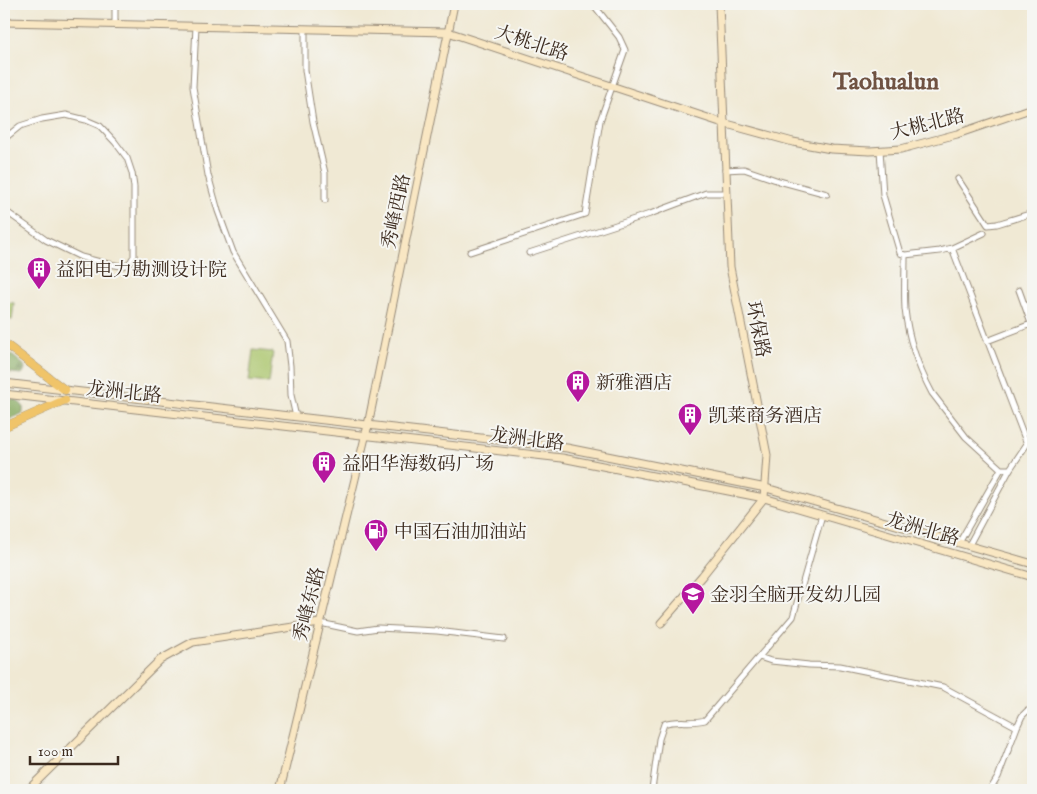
<svg xmlns="http://www.w3.org/2000/svg" width="1037" height="794" font-family="'IM FELL English','Noto Serif SC',serif">
	<defs>
		<pattern id="forest-firs" width="22" height="20" patternUnits="userSpaceOnUse" patternTransform="scale(1.25)"><rect width="22" height="20" fill="#87aa60"/><path d="M5 1l3.5 6h-7zM16 11l3.5 6h-7z" fill="#708b4f"/></pattern>
	</defs>
	<rect width="100%" height="100%" fill="#f6f6f2"/>
	<filter id="ink" filterUnits="userSpaceOnUse"><feTurbulence type="fractalNoise" baseFrequency=".02" numOctaves="2"/><feDisplacementMap in="SourceGraphic" scale="10" xChannelSelector="R" yChannelSelector="G"/><feConvolveMatrix kernelMatrix="1 2 1 2 8 2 1 2 1" color-interpolation-filters="sRGB"/></filter>
	<filter id="wash" filterUnits="userSpaceOnUse"><feTurbulence type="fractalNoise" baseFrequency=".0096" numOctaves="4" result="noise"/><feDisplacementMap in="SourceGraphic" scale="20" xChannelSelector="R" yChannelSelector="G"/><feGaussianBlur stdDeviation="1.12" result="paint"/><feColorMatrix in="noise" values="0 0 0 0 0 0 0 0 0 0 0 0 0 0 0 0 0 1.4 0 .05"/><feComposite in="paint" operator="in"/></filter>
	<g filter="url(#wash)">
		<rect width="100%" height="100%" fill="#f0e9d4"/>
		<!-- forest -->
		<path fill="url(#forest-firs)" stroke="#616a3f" d="M 4,349 L 24,365 L 25,370 L 22,374 L 4,372 Z
			M 4,398 L 17,400 L 23,406 L 23,413 L 4,422 Z"/>
		<!-- pitch -->
		<path fill="#aac56c" stroke="#727845" d="M 4,302 L 14,303 L 12,320 L 4,319 Z
			M 253,350 L 273,352 L 269,383 L 249,381 Z"/>
	</g>
	<g filter="url(#ink)">
		<g fill="none" stroke-linecap="round" stroke-linejoin="round">
			<defs>
				<path id="street" d="M 115,24 L 115,4
					M 196,26 L 193,87 L 208,175 L 218,211 L 233,252 L 287,341 L 290,366 L 291,395 L 296,417
					M 305,29 L 305,70 L 313,122 L 325,173 L 325,200
					M 4,139 L 20,126 L 42,119 L 66,115 L 86,120 L 100,126 L 115,142 L 127,158 L 132,173 L 134,187 L 134,256 L 129,264 L 121,266 L 104,263 L 81,257 L 46,240 L 4,210
					M 880,150 L 883,195 L 900,253 L 905,255 L 940,251 L 952,248 L 984,233
					M 725,170 L 744,169 L 779,181 L 827,194
					M 958,179 L 988,225 L 997,224 L 1033,213
					M 952,248 L 1027,444
					M 470,252 L 585,214 L 600,121 L 625,50 L 619,37 L 593,4
					M 529,253 L 650,214 L 706,193 L 726,193
					M 905,255 C 905,273 904,291 905,309 C 908,338 918,367 932,393 L 966,437 L 1001,469 L 1010,469
					M 1019,290 L 1033,329
					M 987,341 L 1031,324
					M 959,543 L 1001,469
					M 969,545 L 1010,469 L 1033,435
					M 320,623 L 358,631 L 378,628 L 437,631 L 504,639
					M 759,657 L 771,661 L 809,665 L 840,666 L 943,687 L 1017,727 L 1022,716 L 1027,711 L 1033,711
					M 652,790 L 659,739 L 664,724 C 676,719 691,724 705,720 L 793,617 L 822,515
					M 990,790 L 998,777 L 1017,727"/>
				<path id="secondary" d="M 4,22 L 448,32 L 723,123 L 793,142 L 831,149 L 870,151 L 901,149 L 957,134 L 1033,108
					M 4,383 L 567,448 L 766,488 L 1033,564
					M 4,394 L 562,458 L 764,498 L 1033,577
					M 661,623 L 702,576 L 764,498 L 767,455 L 730,267 L 719,4
					M 28,790 L 160,660 L 193,642 L 320,623
					M 280,790 L 368,425 L 454,4"/>
				<path id="primary" d="M 4,343 L 65,390
					M 4,427 L 65,400"/>
			</defs>
			<!-- street casing -->
			<use href="#street" stroke="#968a79" stroke-width="7"/>
			<!-- secondary casing -->
			<use href="#secondary" stroke="#968a79" stroke-width="9"/>
			<!-- primary casing -->
			<use href="#primary" stroke="#968a79" stroke-width="9"/>
			<!-- street -->
			<use href="#street" stroke="#fff" stroke-width="5"/>
			<!-- secondary -->
			<use href="#secondary" stroke="#f9e7c3" stroke-width="7"/>
			<!-- primary -->
			<use href="#primary" stroke="#f0c469" stroke-width="8"/>
		</g>
	</g>
	<!-- icons -->
	<defs>
		<symbol id="building-pin" viewBox="-11 -11 22 30"><path d="M0 17L-7.5 6A9.5 9.5 0 1 1 7.5 6Z" fill="#b5179e" stroke="#f6f6f2"/><path d="M-4-6H4V6H1V3H-1V6H-4ZM-2.5-4.3h1.7v1.8h-1.7ZM.8-4.3h1.7v1.8H.8ZM-2.5-1h1.7V.8h-1.7ZM.8-1h1.7V.8H.8Z" fill="#fff"/></symbol>
		<symbol id="fuel-pin" viewBox="-11 -11 22 30"><path d="M0 17L-7.5 6A9.5 9.5 0 1 1 7.5 6Z" fill="#b5179e" stroke="#f6f6f2"/><path d="M-5.5-6h7V0h2V4h1.3V-2.5L3-4.5l.8-.8L6-3V5H2.5V1h-1V6h-7ZM-4.2-4.7v3.2H.2V-4.7Z" fill="#fff"/></symbol>
		<symbol id="school-pin" viewBox="-11 -11 22 30"><path d="M0 17L-7.5 6A9.5 9.5 0 1 1 7.5 6Z" fill="#b5179e" stroke="#f6f6f2"/><path d="M0-5L7-2L0 1L-7-2ZM-4 1L0 2.5L4 1V4Q0 6-4 4Z" fill="#fff"/></symbol>
	</defs>
	<g fill-rule="evenodd">
		<use href="#building-pin" x="25" y="255" width="28" height="38"/>
		<use href="#building-pin" x="564" y="368" width="28" height="38"/>
		<use href="#building-pin" x="676" y="401" width="28" height="38"/>
		<use href="#building-pin" x="310" y="449" width="28" height="38"/>
		<use href="#fuel-pin" x="362" y="517" width="28" height="38"/>
		<use href="#school-pin" x="679" y="580" width="28" height="38"/>
	</g>
	<g text-anchor="middle" stroke-width="4" stroke-linejoin="round" paint-order="stroke">
		<!-- street labels -->
		<g font-size="19" fill="#3b2a1e" stroke="#f6f6f2">
			<text transform="translate(532 42) rotate(18)" y="7">大桃北路</text>
			<text transform="translate(927 123) rotate(-14)" y="7">大桃北路</text>
			<text transform="translate(395 211) rotate(-78)" y="7">秀峰西路</text>
			<text transform="translate(759 329) rotate(79)" y="7">环保路</text>
			<text transform="translate(124 391) rotate(6)" y="7">龙洲北路</text>
			<text transform="translate(527 438) rotate(7)" y="7">龙洲北路</text>
			<text transform="translate(923 528) rotate(16)" y="7">龙洲北路</text>
			<text transform="translate(308 604) rotate(-76)" y="7">秀峰东路</text>
		</g>
		<!-- poi labels -->
		<g font-size="19" fill="#3b2a1e" stroke="#f6f6f2" text-anchor="start">
			<text x="56" y="276">益阳电力勘测设计院</text>
			<text x="596" y="389">新雅酒店</text>
			<text x="708" y="422">凯莱商务酒店</text>
			<text x="342" y="470">益阳华海数码广场</text>
			<text x="394" y="538">中国石油加油站</text>
			<text x="710" y="601">金羽全脑开发幼儿园</text>
		</g>
		<!-- district labels -->
		<g font-size="24" font-weight="bold" fill="#6f5242" stroke="#f6f6f2">
			<text x="886" y="89">Taohualun</text>
		</g>
	</g>
	<!-- margin -->
	<rect width="1037" height="794" fill="none" stroke="#f6f6f2" stroke-width="20"/>
	<!-- scale -->
	<path d="M30 756v8h88v-8" fill="none" stroke="#3b2a1e" stroke-width="2.5"/>
	<text x="38" y="756" font-size="15" fill="#3b2a1e" stroke="#f6f6f2" stroke-width="4" paint-order="stroke">100 m</text>
</svg>
